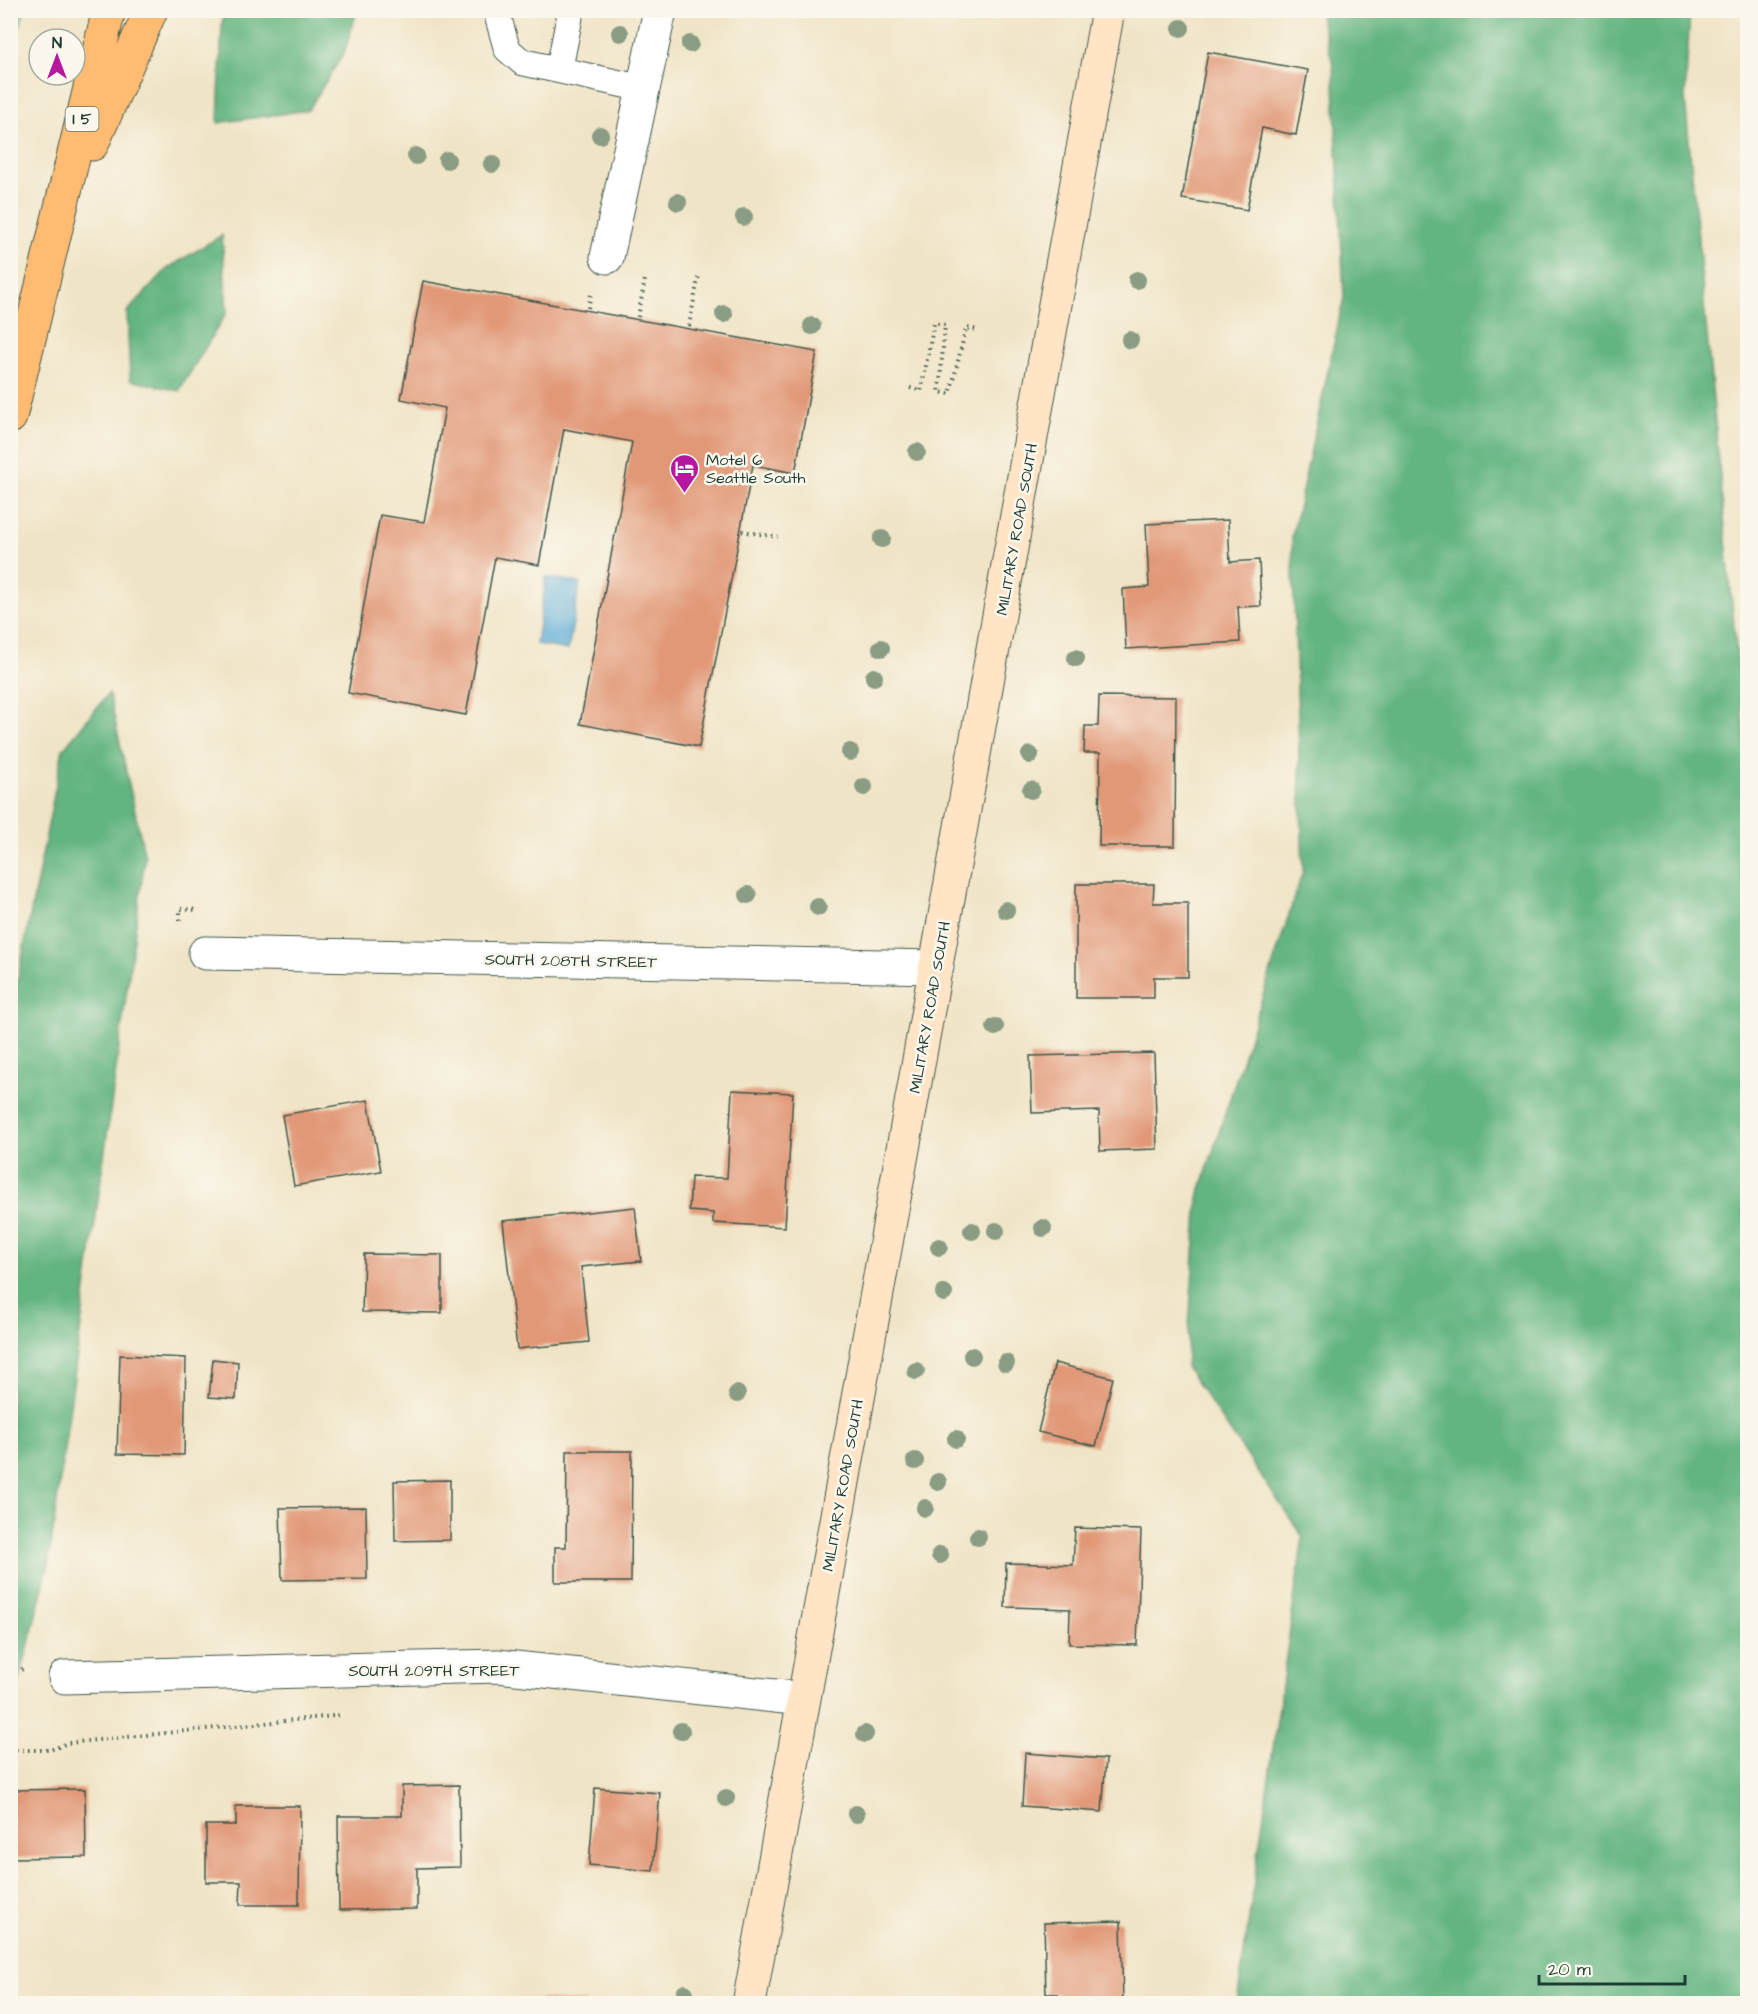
<svg xmlns="http://www.w3.org/2000/svg" width="1758" height="2014" font-family="'Architects Daughter',sans-serif">
	<rect width="100%" height="100%" fill="#fbf7ec"/>
	<filter id="ink" filterUnits="userSpaceOnUse"><feTurbulence type="fractalNoise" baseFrequency=".0167" numOctaves="2"/><feDisplacementMap in="SourceGraphic" scale="12" xChannelSelector="R" yChannelSelector="G"/><feConvolveMatrix kernelMatrix="1 2 1 2 8 2 1 2 1" color-interpolation-filters="sRGB"/></filter>
	<filter id="wash" filterUnits="userSpaceOnUse"><feTurbulence type="fractalNoise" baseFrequency=".008" numOctaves="4" result="noise"/><feDisplacementMap in="SourceGraphic" scale="24" xChannelSelector="R" yChannelSelector="G"/><feGaussianBlur stdDeviation="1.35" result="paint"/><feColorMatrix in="noise" values="0 0 0 0 0 0 0 0 0 0 0 0 0 0 0 0 0 1.4 0 .05"/><feComposite in="paint" operator="in"/></filter>
	<g filter="url(#wash)">
		<rect width="100%" height="100%" fill="#f0e4c6"/>
		<!-- green -->
		<path fill="#79d298" stroke="#4c8866" stroke-width="1.5" d="M 11,10 L 24,11 L 11,57 L 10,11 Z"/>
		<!-- forest -->
		<path fill="#62b480" stroke="#40785a" stroke-width="1.5" d="M 226,11 L 226,10 L 357,11 L 344,53 L 308,110 L 218,123 L 222,22 Z
			M 1319,11 L 1690,11 L 1685,98 L 1748,776 L 1747,2003 L 1237,2003 L 1303,1537 L 1186,1367 L 1198,1198 L 1303,871 L 1292,537 L 1344,297 L 1333,64 Z
			M 222,235 L 227,312 L 179,391 L 130,380 L 127,312 L 168,268 Z
			M 109,693 L 145,857 L 48,1567 L 11,1715 L 11,1013 L 63,749 Z"/>
		<!-- water -->
		<path fill="#5bacd6" stroke="#3d7485" stroke-width="1.5" d="M 546,577 L 580,583 L 568,650 L 536,644 Z"/>
		<g id="blocks">
			<!-- building -->
			<path fill="#e19877" d="M 1208,52 L 1308,70 L 1296,135 L 1262,128 L 1247,210 L 1182,199 Z
				M 423,281 L 817,352 L 795,473 L 753,465 L 699,747 L 580,724 L 632,442 L 564,429 L 539,565 L 495,557 L 466,715 L 348,693 L 380,515 L 424,522 L 445,408 L 401,399 Z
				M 1228,520 L 1230,562 L 1259,560 L 1261,606 L 1238,607 L 1240,642 L 1126,649 L 1123,589 L 1149,587 L 1146,524 Z
				M 1099,696 L 1176,697 L 1175,846 L 1099,846 L 1100,753 L 1084,753 L 1085,726 L 1098,726 Z
				M 1076,884 L 1154,884 L 1153,903 L 1188,903 L 1188,977 L 1154,977 L 1154,998 L 1076,998 Z
				M 1154,1053 L 1157,1149 L 1100,1151 L 1099,1111 L 1032,1113 L 1030,1056 Z
				M 732,1090 L 793,1093 L 785,1227 L 713,1223 L 713,1213 L 689,1211 L 691,1177 L 727,1178 Z
				M 368,1100 L 381,1171 L 294,1186 L 282,1115 Z
				M 635,1207 L 641,1261 L 581,1267 L 589,1342 L 517,1349 L 503,1221 Z
				M 364,1254 L 442,1255 L 442,1313 L 362,1312 Z
				M 120,1355 L 186,1358 L 184,1455 L 117,1454 Z
				M 213,1359 L 238,1362 L 236,1399 L 209,1397 Z
				M 1055,1363 L 1113,1378 L 1096,1446 L 1038,1432 Z
				M 567,1451 L 632,1451 L 631,1582 L 555,1582 L 555,1547 L 566,1547 Z
				M 450,1480 L 450,1540 L 395,1541 L 394,1481 Z
				M 366,1507 L 367,1579 L 282,1580 L 280,1508 Z
				M 1075,1528 L 1141,1530 L 1137,1645 L 1069,1644 L 1070,1609 L 1005,1607 L 1006,1563 L 1073,1565 Z
				M 1025,1753 L 1106,1759 L 1102,1812 L 1022,1806 Z
				M 459,1785 L 460,1867 L 417,1868 L 417,1909 L 339,1910 L 338,1816 L 402,1816 L 402,1786 Z
				M 595,1788 L 660,1793 L 653,1871 L 589,1865 Z
				M 85,1789 L 86,1857 L 10,1858 L 10,1790 Z
				M 236,1806 L 300,1806 L 299,1905 L 240,1905 L 241,1882 L 206,1882 L 206,1825 L 236,1825 Z
				M 1121,1921 L 1123,2004 L 1058,2004 L 1058,1994 L 1046,1994 L 1044,1923 Z
				M 540,1999 L 587,2002 L 587,2004 L 540,2004 Z"/>
		</g>
	</g>
	<g filter="url(#ink)">
		<use href="#blocks" fill-opacity="0" stroke="#3e564a" stroke-width="1.5"/>
		<g fill="none" stroke-linecap="round" stroke-linejoin="round">
			<defs>
				<path id="service" d="M 496,10 L 507,49 L 522,62 L 645,89
					M 559,70 L 571,10"/>
				<path id="minor" d="M 607,257 L 660,10
					M 205,953 L 937,967
					M 65,1677 L 498,1666 L 803,1699"/>
				<path id="secondary" d="M 749,2004 L 1108,10"/>
				<path id="motorway" d="M 92,144 L 151,10
					M 10,417 L 109,10"/>
			</defs>
			<!-- service casing -->
			<use href="#service" stroke="#3e564a" stroke-width="28"/>
			<!-- minor casing -->
			<use href="#minor" stroke="#3e564a" stroke-width="35"/>
			<!-- secondary casing -->
			<use href="#secondary" stroke="#3e564a" stroke-width="35"/>
			<!-- motorway casing -->
			<use href="#motorway" stroke="#3e564a" stroke-width="35"/>
			<!-- path -->
			<path stroke="#3e564a" stroke-width="4" stroke-dasharray="1.5 4.5" stroke-linecap="butt" d="M 588,308 L 591,294
				M 638,317 L 645,279
				M 689,326 L 699,274
				M 910,388 L 921,391 L 934,323 L 945,325 L 939,392 L 950,394 L 966,328 L 979,330
				M 742,531 L 778,537
				M 180,920 L 180,909 L 198,910
				M 10,1674 L 23,1669
				M 10,1750 L 50,1750 L 68,1743 L 343,1715"/>
			<!-- service -->
			<use href="#service" stroke="#fff" stroke-width="26"/>
			<!-- minor -->
			<use href="#minor" stroke="#fff" stroke-width="33"/>
			<!-- secondary -->
			<use href="#secondary" stroke="#ffe4c6" stroke-width="33"/>
			<!-- motorway -->
			<use href="#motorway" stroke="#ffbb71" stroke-width="33"/>
		</g>
		<!-- trees -->
		<g fill="#8a9c83">
			<circle cx="1181" cy="28" r="9"/>
			<circle cx="620" cy="33" r="9"/>
			<circle cx="690" cy="44" r="9"/>
			<circle cx="600" cy="135" r="9"/>
			<circle cx="416" cy="156" r="9"/>
			<circle cx="447" cy="160" r="9"/>
			<circle cx="492" cy="164" r="9"/>
			<circle cx="678" cy="202" r="9"/>
			<circle cx="744" cy="217" r="9"/>
			<circle cx="1137" cy="280" r="9"/>
			<circle cx="724" cy="314" r="9"/>
			<circle cx="812" cy="326" r="9"/>
			<circle cx="1130" cy="340" r="9"/>
			<circle cx="917" cy="452" r="9"/>
			<circle cx="882" cy="539" r="9"/>
			<circle cx="881" cy="648" r="9"/>
			<circle cx="1076" cy="658" r="9"/>
			<circle cx="874" cy="677" r="9"/>
			<circle cx="850" cy="752" r="9"/>
			<circle cx="1030" cy="755" r="9"/>
			<circle cx="864" cy="787" r="9"/>
			<circle cx="1031" cy="790" r="9"/>
			<circle cx="748" cy="895" r="9"/>
			<circle cx="818" cy="907" r="9"/>
			<circle cx="1006" cy="910" r="9"/>
			<circle cx="995" cy="1027" r="9"/>
			<circle cx="1043" cy="1228" r="9"/>
			<circle cx="972" cy="1231" r="9"/>
			<circle cx="996" cy="1231" r="9"/>
			<circle cx="939" cy="1247" r="9"/>
			<circle cx="944" cy="1293" r="9"/>
			<circle cx="972" cy="1356" r="9"/>
			<circle cx="1006" cy="1363" r="9"/>
			<circle cx="916" cy="1371" r="9"/>
			<circle cx="737" cy="1394" r="9"/>
			<circle cx="956" cy="1439" r="9"/>
			<circle cx="915" cy="1461" r="9"/>
			<circle cx="938" cy="1482" r="9"/>
			<circle cx="925" cy="1508" r="9"/>
			<circle cx="978" cy="1537" r="9"/>
			<circle cx="940" cy="1555" r="9"/>
			<circle cx="681" cy="1731" r="9"/>
			<circle cx="865" cy="1734" r="9"/>
			<circle cx="726" cy="1798" r="9"/>
			<circle cx="856" cy="1814" r="9"/>
			<circle cx="685" cy="1993" r="9"/>
		</g>
	</g>
	<!-- icons -->
	<defs>
		<symbol id="hotel-pin" viewBox="-11 -11 22 30"><path d="M0 17L-7.5 6A9.5 9.5 0 1 1 7.5 6Z" fill="#b5179e" stroke="#fbf7ec"/><path d="M-6-4.5h1.5V1H6V5H4.5V3h-9V5H-6ZM-4 0a1.8 1.8 0 1 1 3.6 0ZM.5 0V-2.5h3Q6-2.5 6 0Z" fill="#fff"/></symbol>
	</defs>
	<g fill-rule="evenodd">
		<use href="#hotel-pin" x="668" y="452" width="33" height="45"/>
	</g>
	<g text-anchor="middle" stroke-width="5" stroke-linejoin="round" paint-order="stroke">
		<!-- shield labels -->
		<rect fill="#fbf7ec" stroke="#61756b" stroke-width="1.5" x="65.5" y="107" width="33" height="24" rx="4.5"/>
		<g font-size="15" font-weight="bold" fill="#1f3d34">
			<text x="82" y="124">I 5</text>
		</g>
		<!-- poi labels -->
		<g font-size="16" fill="#1f3d34" stroke="#fbf7ec" text-anchor="start">
			<text x="706" y="465">Motel 6<tspan x="706" dy="18">Seattle South</tspan></text>
		</g>
		<!-- street labels -->
		<g font-size="16" fill="#1f3d34" stroke="#fbf7ec">
			<text transform="translate(1016 529) rotate(-80)" y="6">MILITARY ROAD SOUTH</text>
			<text transform="translate(571 960) rotate(1)" y="6">SOUTH 208TH STREET</text>
			<text transform="translate(929 1007) rotate(-80)" y="6">MILITARY ROAD SOUTH</text>
			<text transform="translate(842 1485) rotate(-80)" y="6">MILITARY ROAD SOUTH</text>
			<text x="434" y="1676">SOUTH 209TH STREET</text>
		</g>
	</g>
	<!-- margin -->
	<rect width="1758" height="2014" fill="none" stroke="#fbf7ec" stroke-width="36"/>
	<!-- north arrow -->
	<g transform="translate(57 57)"><circle r="28" fill="#fbf7ec" stroke="#a3ada2" stroke-width="1.5"/>
	<path d="M0-4.5L10 22L0 15L-10 22Z" fill="#b5179e"/>
	<text y="-9" font-size="16" font-weight="bold" text-anchor="middle" fill="#1f3d34">N</text>
	</g>
	<!-- scale -->
	<path d="M1539 1975v9h146v-9" fill="none" stroke="#1f3d34" stroke-width="3"/>
	<text x="1548" y="1975" font-size="18" fill="#1f3d34" stroke="#fbf7ec" stroke-width="4.5" paint-order="stroke">20 m</text>
</svg>
